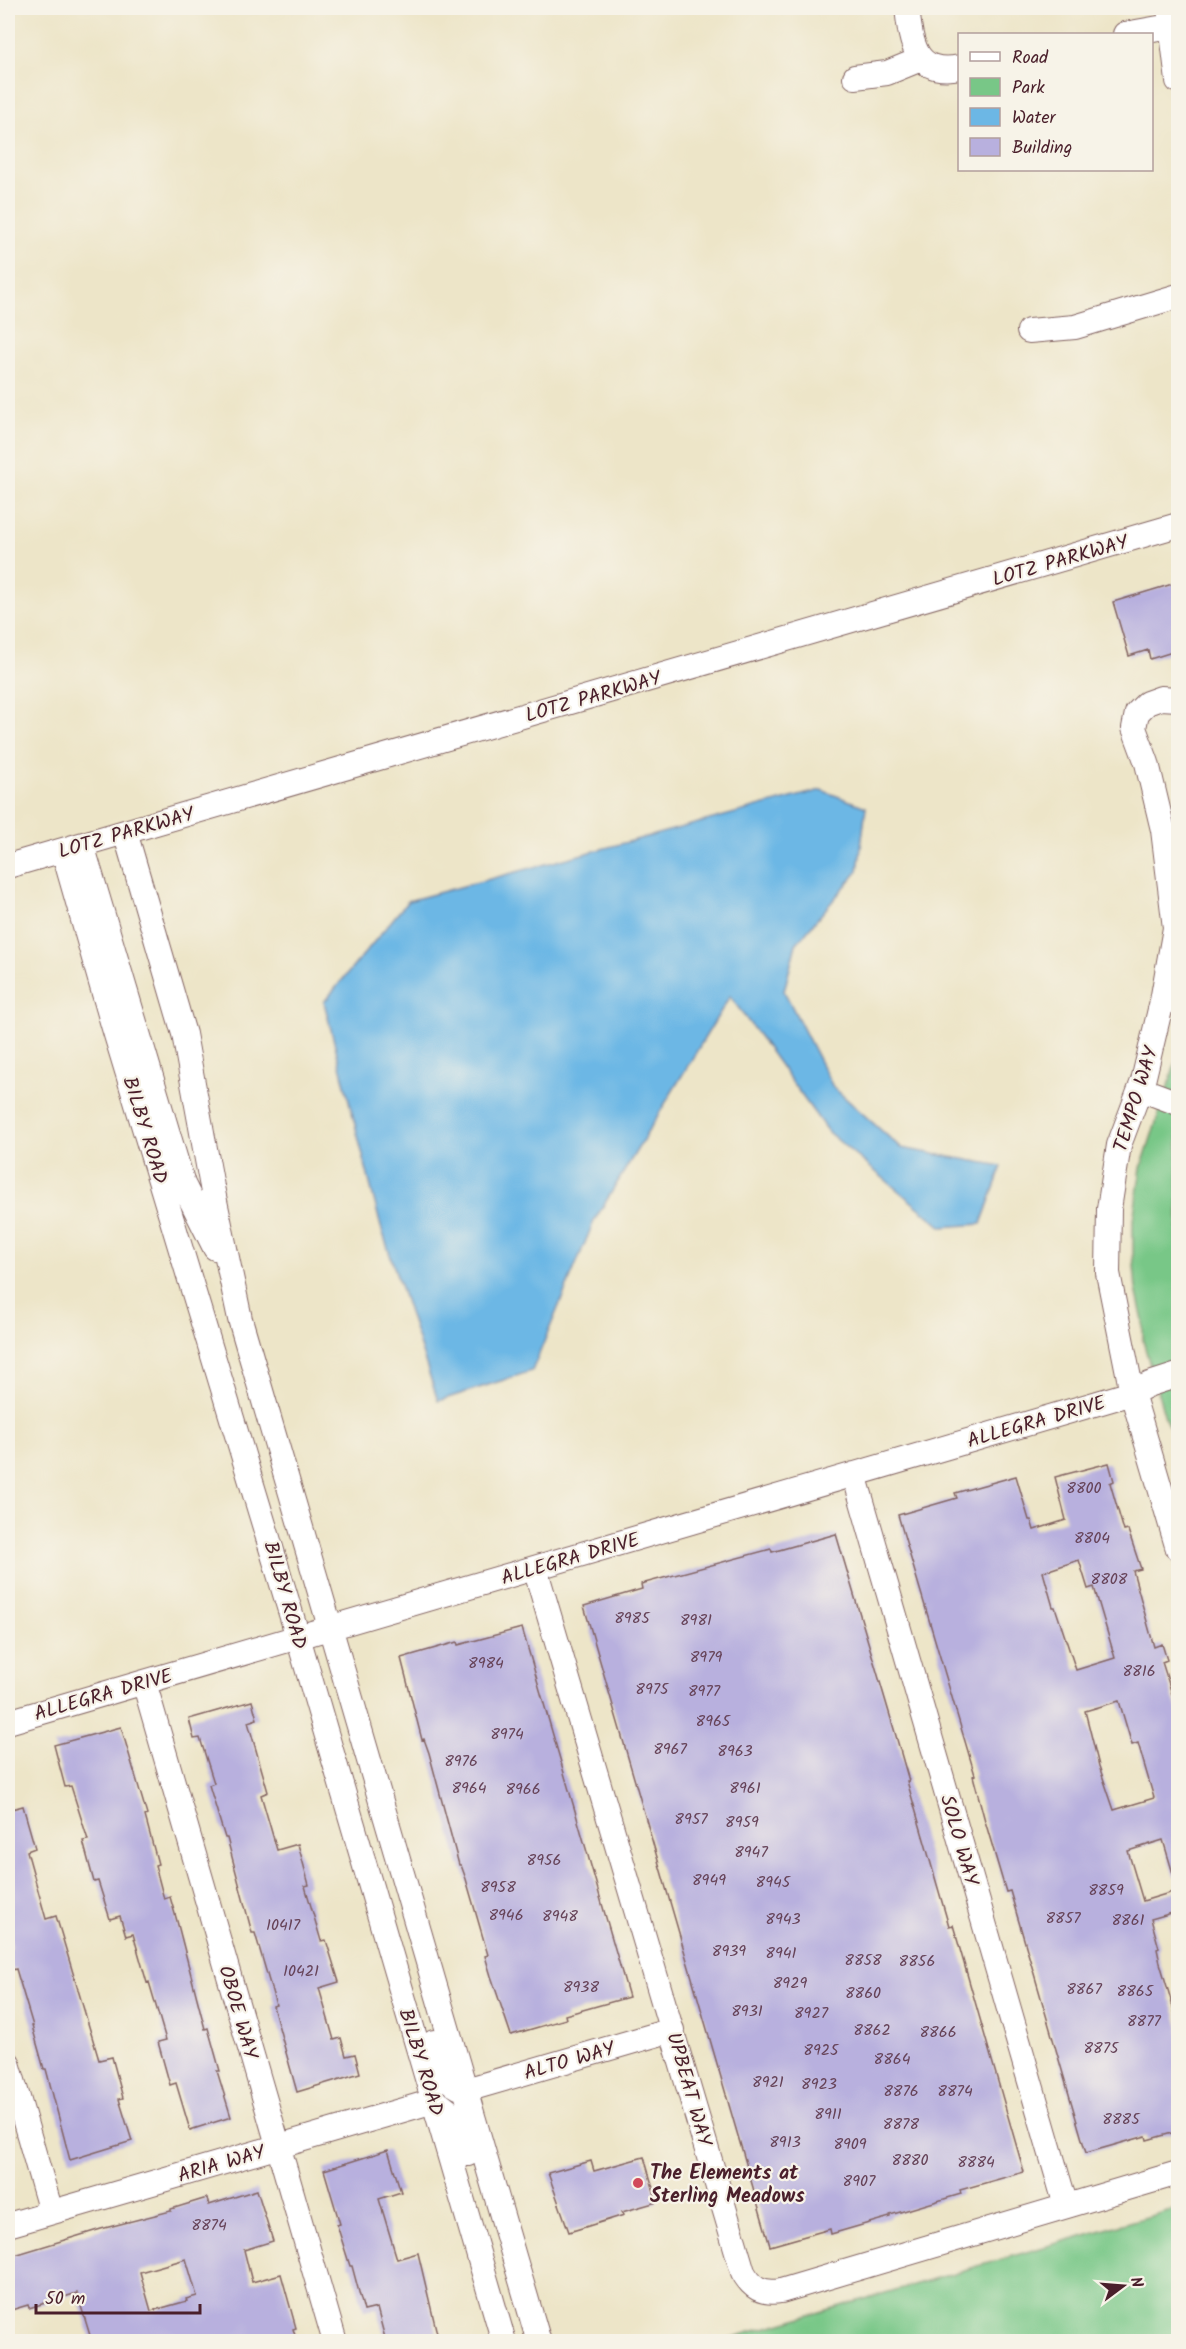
<svg xmlns="http://www.w3.org/2000/svg" width="1186" height="2349" font-family="Kalam,sans-serif">
	<rect width="100%" height="100%" fill="#f7f3e8"/>
	<filter id="ink" filterUnits="userSpaceOnUse"><feTurbulence type="fractalNoise" baseFrequency=".0167" numOctaves="2"/><feDisplacementMap in="SourceGraphic" scale="12" xChannelSelector="R" yChannelSelector="G"/><feConvolveMatrix kernelMatrix="1 2 1 2 8 2 1 2 1" color-interpolation-filters="sRGB"/></filter>
	<filter id="wash" filterUnits="userSpaceOnUse"><feTurbulence type="fractalNoise" baseFrequency=".008" numOctaves="4" result="noise"/><feDisplacementMap in="SourceGraphic" scale="24" xChannelSelector="R" yChannelSelector="G"/><feGaussianBlur stdDeviation="1.35" result="paint"/><feColorMatrix in="noise" values="0 0 0 0 0 0 0 0 0 0 0 0 0 0 0 0 0 1.4 0 .05"/><feComposite in="paint" operator="in"/></filter>
	<g filter="url(#wash)">
		<rect width="100%" height="100%" fill="#ede5c8"/>
		<!-- green -->
		<path fill="#78c787" stroke="#617359" stroke-width="1.5" d="M 1178,1056 L 1178,1443 L 1166,1421 L 1143,1341 L 1143,1321 L 1136,1289 L 1133,1253 L 1133,1220 L 1141,1168 Z
			M 1178,2208 L 1178,2341 L 720,2341 Z"/>
		<!-- water -->
		<path fill="#6cb7e5" stroke="#5b6b88" stroke-width="1.5" d="M 821,790 L 866,807 L 858,871 L 796,944 L 784,991 L 833,1087 L 901,1148 L 1002,1166 L 981,1224 L 942,1227 L 828,1132 L 730,996 L 594,1221 L 532,1371 L 438,1401 L 381,1227 L 324,1002 L 408,901 Z"/>
		<g id="blocks">
			<!-- building -->
			<path fill="#b8b0de" fill-rule="evenodd" d="M 1179,582 L 1179,650 L 1150,659 L 1148,650 L 1129,656 L 1113,602 Z
				M 1109,1463 L 1114,1481 L 1110,1483 L 1124,1531 L 1128,1530 L 1141,1569 L 1133,1571 L 1154,1647 L 1162,1644 L 1167,1660 L 1162,1662 L 1179,1716 L 1179,1876 L 1174,1877 L 1163,1840 L 1128,1851 L 1143,1901 L 1179,1890 L 1179,1911 L 1151,1919 L 1159,1948 L 1157,1949 L 1160,1963 L 1179,2027 L 1179,2131 L 1147,2140 L 1146,2136 L 1086,2153 L 1010,1891 L 1006,1892 L 985,1821 L 973,1776 L 975,1775 L 898,1515 L 957,1498 L 955,1493 L 1016,1476 L 1029,1520 L 1031,1520 L 1034,1530 L 1066,1520 L 1055,1477 ZM 1079,1560 L 1088,1589 L 1094,1587 L 1115,1658 L 1076,1670 L 1055,1607 L 1053,1607 L 1043,1572 ZM 1119,1701 L 1132,1745 L 1138,1743 L 1154,1798 L 1114,1810 L 1099,1766 L 1085,1711 Z
				M 836,1534 L 896,1736 L 909,1781 L 907,1781 L 949,1926 L 953,1925 L 1024,2172 L 960,2190 L 961,2194 L 890,2215 L 890,2217 L 831,2234 L 830,2229 L 770,2246 L 584,1606 L 642,1589 L 641,1584 L 771,1549 L 772,1552 Z
				M 522,1628 L 629,1997 L 565,2015 L 566,2019 L 511,2035 L 491,1976 L 485,1956 L 488,1955 L 466,1879 L 461,1865 L 459,1865 L 429,1753 L 424,1739 L 422,1740 L 401,1658 L 457,1642 L 458,1645 Z
				M 252,1701 L 257,1719 L 248,1722 L 268,1792 L 261,1795 L 277,1850 L 298,1844 L 309,1885 L 305,1886 L 321,1941 L 326,1940 L 339,1982 L 319,1988 L 334,2040 L 341,2038 L 346,2056 L 355,2054 L 360,2073 L 297,2092 L 273,2006 L 276,2005 L 255,1933 L 252,1933 L 227,1838 L 225,1838 L 209,1785 L 214,1783 L 200,1738 L 194,1739 L 189,1719 Z
				M 121,1727 L 147,1815 L 145,1816 L 158,1864 L 155,1865 L 164,1899 L 170,1897 L 177,1921 L 205,2029 L 208,2028 L 220,2071 L 217,2071 L 231,2117 L 190,2130 L 176,2083 L 170,2085 L 158,2042 L 166,2040 L 149,1982 L 147,1983 L 133,1934 L 126,1936 L 120,1916 L 110,1919 L 98,1881 L 94,1882 L 83,1841 L 88,1840 L 71,1786 L 65,1787 L 54,1745 Z
				M 23,1806 L 35,1848 L 27,1851 L 46,1919 L 56,1916 L 99,2060 L 112,2057 L 123,2098 L 119,2099 L 132,2141 L 70,2160 L 46,2069 L 44,2069 L 32,2026 L 33,2026 L 16,1969 L 12,1970 L 8,1954 L 8,1949 L 12,1948 L 8,1933 L 8,1810 Z
				M 388,2150 L 401,2192 L 379,2199 L 397,2259 L 418,2253 L 439,2342 L 386,2342 L 377,2308 L 364,2311 L 352,2266 L 350,2266 L 337,2225 L 340,2224 L 324,2170 Z
				M 644,2157 L 657,2202 L 622,2212 L 624,2215 L 569,2232 L 548,2173 L 591,2161 L 594,2171 Z
				M 257,2190 L 273,2241 L 244,2250 L 252,2282 L 281,2274 L 296,2328 L 293,2329 L 297,2342 L 92,2342 L 77,2293 L 29,2308 L 28,2305 L 8,2311 L 8,2257 L 101,2229 L 171,2211 L 171,2209 L 207,2198 L 209,2205 ZM 186,2259 L 197,2296 L 186,2299 L 187,2301 L 151,2311 L 140,2272 Z"/>
		</g>
	</g>
	<g filter="url(#ink)">
		<use href="#blocks" fill-opacity="0" stroke="#836462" stroke-width="1.5"/>
		<g fill="none" stroke-linecap="round" stroke-linejoin="round">
			<defs>
				<path id="minor" d="M 907,8 C 911,42 914,76 960,67
					M 1169,8 L 1178,81
					M 1125,34 L 1170,26
					M 855,77 L 887,73 L 921,59
					M 1029,331 L 1075,327 L 1178,296
					M 1178,699 L 1161,698 L 1147,703 L 1137,713 L 1134,728 L 1147,763 L 1163,830 L 1175,928 L 1162,1001 L 1143,1081 L 1119,1145 L 1109,1209 L 1108,1273 L 1132,1393 L 1178,1549
					M 125,832 L 184,1034 L 212,1187 L 240,1319 L 539,2342
					M 82,845 L 183,1184 L 215,1248
					M 63,850 L 113,1025 L 298,1637 L 504,2342
					M 8,866 L 1178,525
					M 1140,1089 L 1178,1103
					M 854,1474 L 1066,2206
					M 535,1568 L 743,2272 C 752,2288 762,2294 781,2291 L 1178,2173
					M 144,1682 L 335,2342
					M 8,1722 L 1132,1393 L 1150,1384 L 1178,1375
					M 434,2042 C 440,2063 442,2083 466,2090 L 672,2030
					M 8,2063 L 51,2212
					M 8,2225 L 434,2101 C 457,2112 461,2130 468,2154"/>
			</defs>
			<!-- minor casing -->
			<use href="#minor" stroke="#836462" stroke-width="26"/>
			<!-- minor -->
			<use href="#minor" stroke="#fff" stroke-width="24"/>
		</g>
	</g>
	<!-- markers -->
	<circle fill="#d1495b" stroke="#f7f3e8" stroke-width="2" cx="638" cy="2183" r="6"/>
	<g text-anchor="middle" stroke-width="4.5" stroke-linejoin="round" paint-order="stroke">
		<!-- number labels -->
		<g font-size="16" fill="#664358">
			<text x="1084" y="1493">8800</text>
			<text x="1092" y="1543">8804</text>
			<text x="1109" y="1584">8808</text>
			<text x="632" y="1623">8985</text>
			<text x="696" y="1625">8981</text>
			<text x="706" y="1662">8979</text>
			<text x="486" y="1668">8984</text>
			<text x="1139" y="1676">8816</text>
			<text x="652" y="1694">8975</text>
			<text x="704" y="1696">8977</text>
			<text x="713" y="1726">8965</text>
			<text x="507" y="1739">8974</text>
			<text x="670" y="1754">8967</text>
			<text x="735" y="1756">8963</text>
			<text x="461" y="1766">8976</text>
			<text x="469" y="1793">8964</text>
			<text x="745" y="1793">8961</text>
			<text x="523" y="1794">8966</text>
			<text x="691" y="1824">8957</text>
			<text x="742" y="1827">8959</text>
			<text x="751" y="1857">8947</text>
			<text x="544" y="1865">8956</text>
			<text x="709" y="1885">8949</text>
			<text x="773" y="1887">8945</text>
			<text x="498" y="1892">8958</text>
			<text x="1106" y="1895">8859</text>
			<text x="506" y="1920">8946</text>
			<text x="560" y="1921">8948</text>
			<text x="1063" y="1923">8857</text>
			<text x="783" y="1924">8943</text>
			<text x="1128" y="1925">8861</text>
			<text x="283" y="1930">10417</text>
			<text x="729" y="1956">8939</text>
			<text x="781" y="1958">8941</text>
			<text x="863" y="1965">8858</text>
			<text x="917" y="1966">8856</text>
			<text x="301" y="1976">10421</text>
			<text x="790" y="1988">8929</text>
			<text x="581" y="1992">8938</text>
			<text x="1084" y="1994">8867</text>
			<text x="1135" y="1996">8865</text>
			<text x="863" y="1998">8860</text>
			<text x="747" y="2016">8931</text>
			<text x="811" y="2018">8927</text>
			<text x="1144" y="2026">8877</text>
			<text x="872" y="2035">8862</text>
			<text x="938" y="2037">8866</text>
			<text x="1101" y="2053">8875</text>
			<text x="821" y="2055">8925</text>
			<text x="892" y="2064">8864</text>
			<text x="768" y="2087">8921</text>
			<text x="819" y="2089">8923</text>
			<text x="901" y="2096">8876</text>
			<text x="955" y="2096">8874</text>
			<text x="828" y="2119">8911</text>
			<text x="1121" y="2124">8885</text>
			<text x="901" y="2129">8878</text>
			<text x="785" y="2147">8913</text>
			<text x="850" y="2149">8909</text>
			<text x="910" y="2165">8880</text>
			<text x="976" y="2167">8884</text>
			<text x="859" y="2186">8907</text>
			<text x="209" y="2230">8874</text>
		</g>
		<!-- street labels -->
		<g font-size="20" fill="#4a1f2b" stroke="#f7f3e8">
			<text transform="translate(1060 560) rotate(-16)" y="7">LOTZ PARKWAY</text>
			<text transform="translate(593 696) rotate(-16)" y="7">LOTZ PARKWAY</text>
			<text transform="translate(126 832) rotate(-16)" y="7">LOTZ PARKWAY</text>
			<text transform="translate(1135 1099) rotate(-73)" y="7">TEMPO WAY</text>
			<text transform="translate(146 1130) rotate(73)" y="7">BILBY ROAD</text>
			<text transform="translate(1036 1421) rotate(-16)" y="7">ALLEGRA DRIVE</text>
			<text transform="translate(570 1558) rotate(-16)" y="7">ALLEGRA DRIVE</text>
			<text transform="translate(286 1595) rotate(74)" y="7">BILBY ROAD</text>
			<text transform="translate(103 1694) rotate(-16)" y="7">ALLEGRA DRIVE</text>
			<text transform="translate(960 1840) rotate(74)" y="7">SOLO WAY</text>
			<text transform="translate(239 2012) rotate(74)" y="7">OBOE WAY</text>
			<text transform="translate(569 2060) rotate(-16)" y="7">ALTO WAY</text>
			<text transform="translate(422 2062) rotate(73)" y="7">BILBY ROAD</text>
			<text transform="translate(690 2089) rotate(74)" y="7">UPBEAT WAY</text>
			<text transform="translate(221 2163) rotate(-16)" y="7">ARIA WAY</text>
		</g>
		<!-- poi labels -->
		<g font-size="20" font-weight="bold" fill="#4a1f2b" stroke="#f7f3e8" text-anchor="start">
			<text x="650" y="2179">The Elements at<tspan x="650" dy="23">Sterling Meadows</tspan></text>
		</g>
	</g>
	<!-- margin -->
	<rect width="1186" height="2349" fill="none" stroke="#f7f3e8" stroke-width="30"/>
	<!-- legend -->
	<rect x="958" y="33" width="195" height="138" fill="#f7f3e8" stroke="#b29e9c" stroke-width="1.5"/>
	<rect x="970" y="52" width="30" height="9" fill="#ffffff" stroke="#b29e9c" stroke-width="1.5"/>
	<text x="1012" y="63" font-size="18" fill="#4a1f2b">Road</text>
	<rect x="970" y="78" width="30" height="18" fill="#78c787" stroke="#b29e9c" stroke-width="1.5"/>
	<text x="1012" y="93" font-size="18" fill="#4a1f2b">Park</text>
	<rect x="970" y="108" width="30" height="18" fill="#6cb7e5" stroke="#b29e9c" stroke-width="1.5"/>
	<text x="1012" y="123" font-size="18" fill="#4a1f2b">Water</text>
	<rect x="970" y="138" width="30" height="18" fill="#b8b0de" stroke="#b29e9c" stroke-width="1.5"/>
	<text x="1012" y="153" font-size="18" fill="#4a1f2b">Building</text>
	<!-- north arrow -->
	<g transform="translate(1123 2286) rotate(74)" stroke="#f7f3e8" stroke-width="4.5" paint-order="stroke">
	<path d="M0-4.5L10 22L0 15L-10 22Z" fill="#4a1f2b"/>
	<text y="-9" font-size="16" font-weight="bold" text-anchor="middle" fill="#4a1f2b">N</text>
	</g>
	<!-- scale -->
	<path d="M36 2304v9h164v-9" fill="none" stroke="#4a1f2b" stroke-width="3"/>
	<text x="45" y="2304" font-size="18" fill="#4a1f2b" stroke="#f7f3e8" stroke-width="4.5" paint-order="stroke">50 m</text>
</svg>
